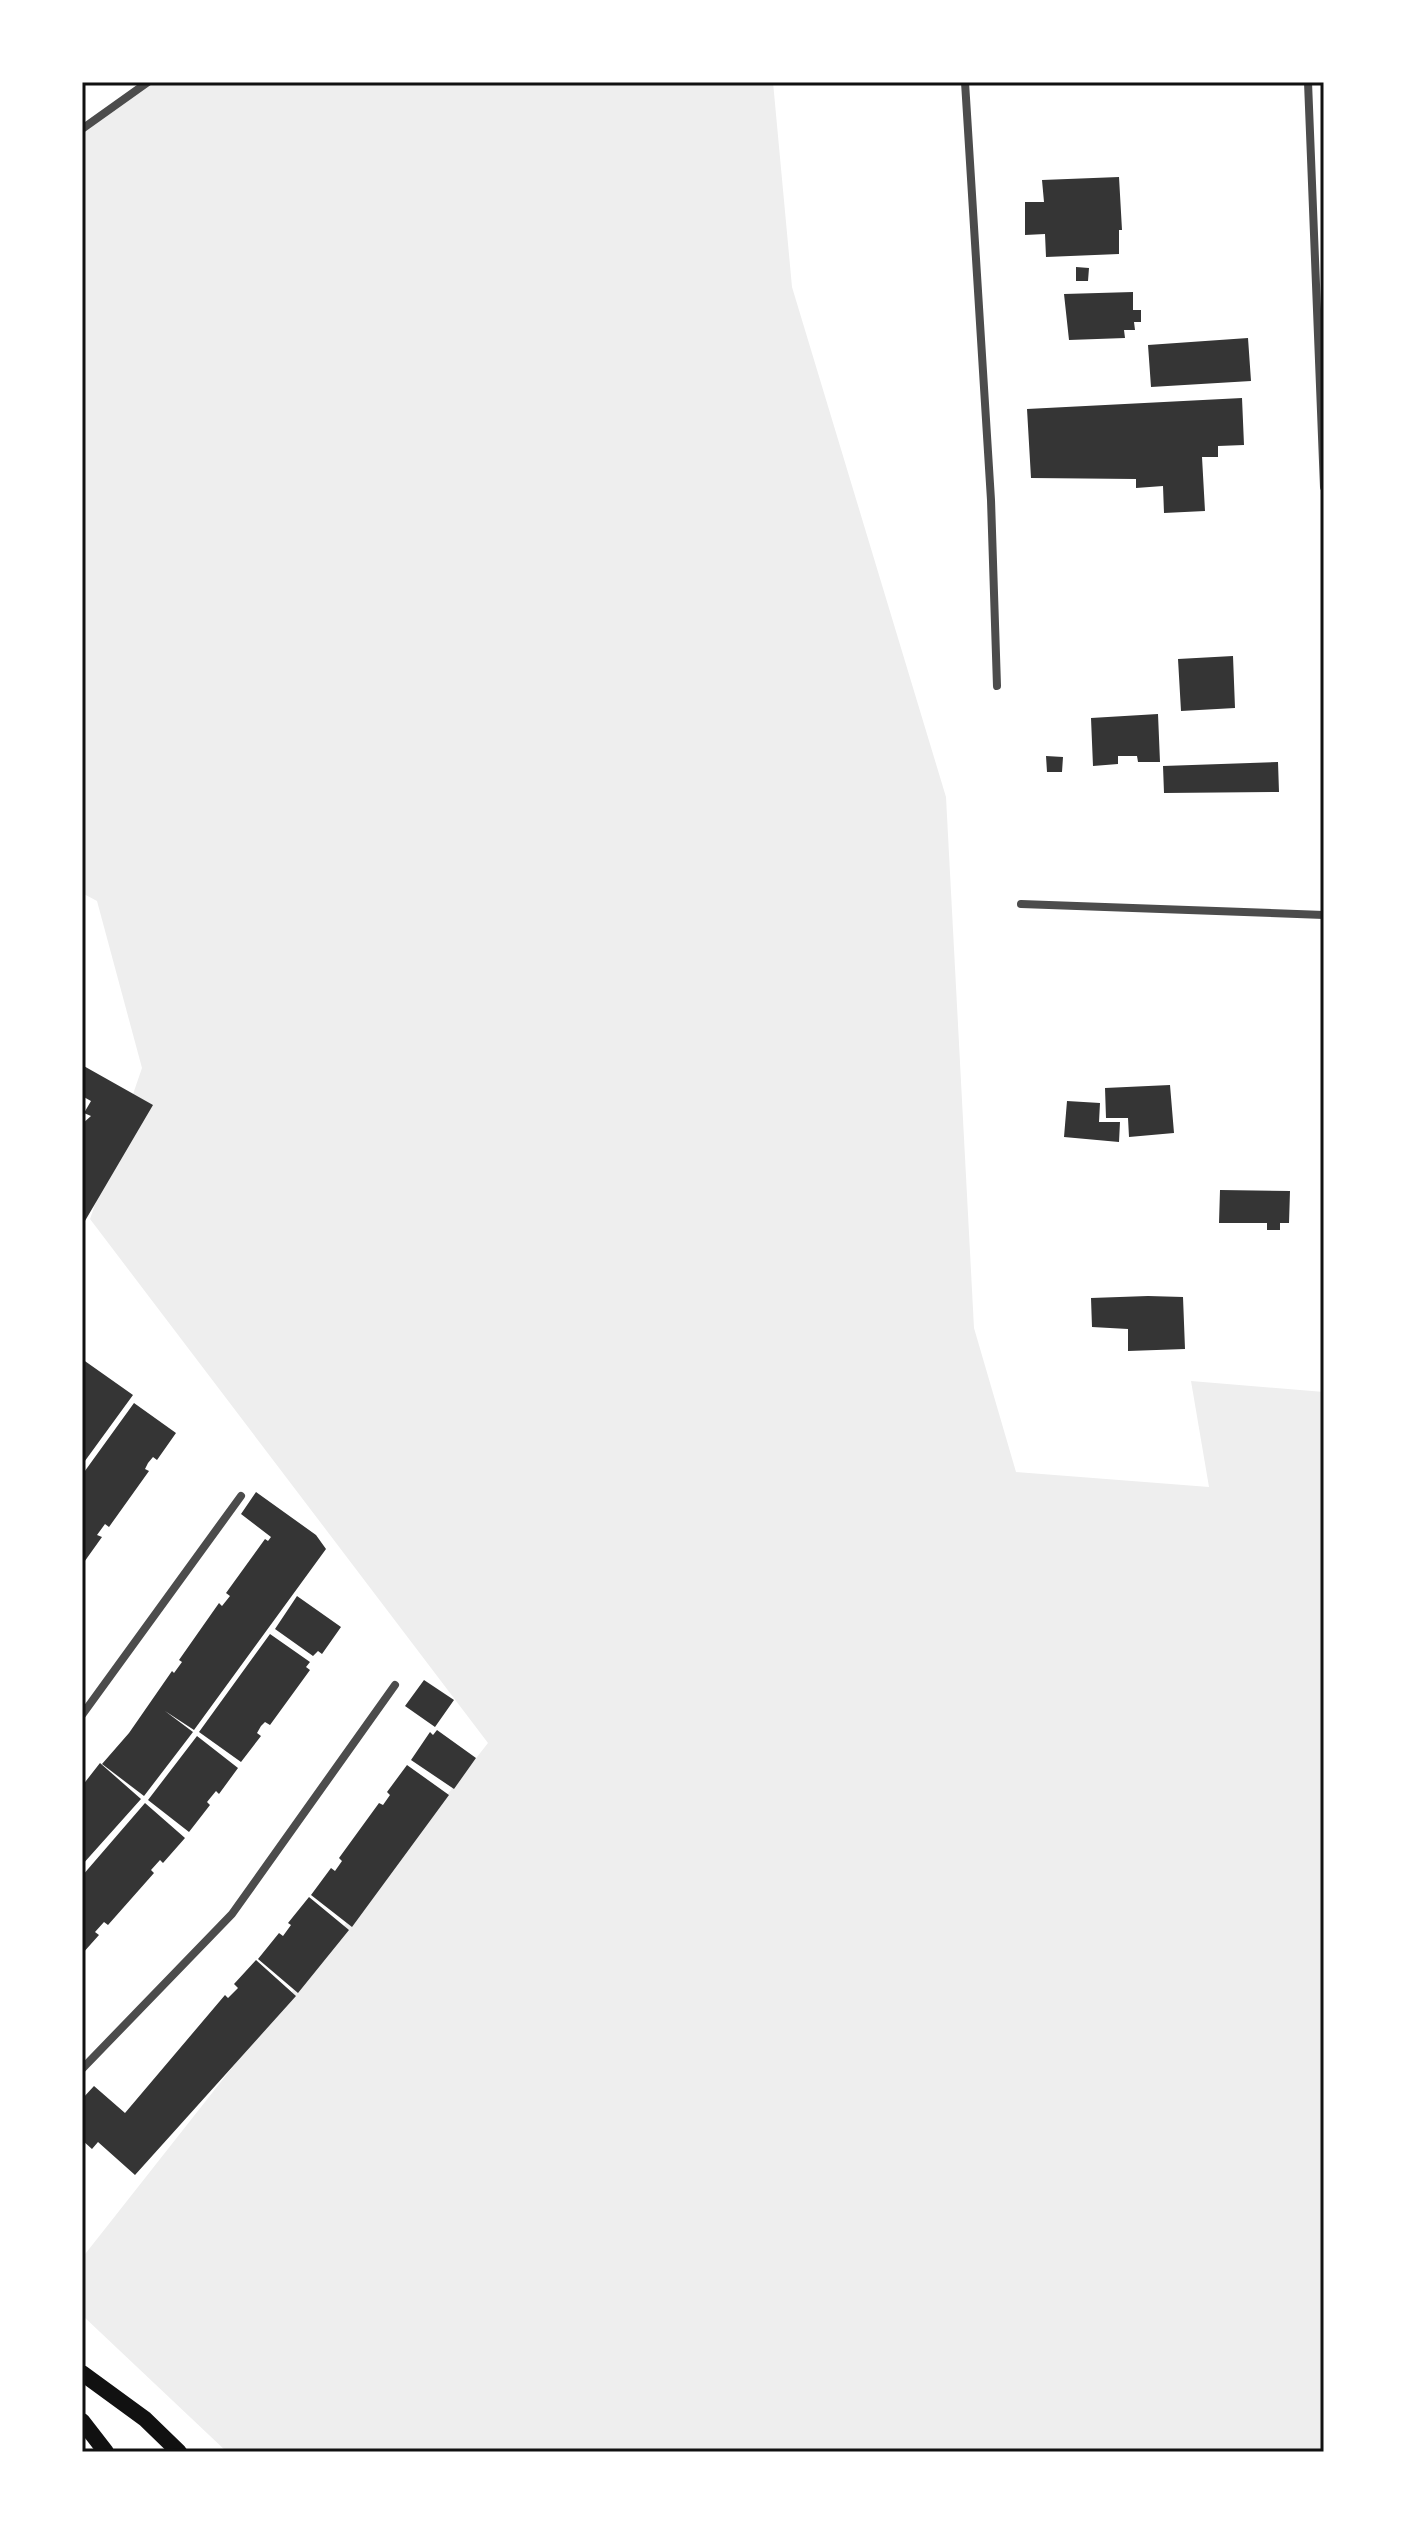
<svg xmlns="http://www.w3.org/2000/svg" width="1406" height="2534" font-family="'Open Sans',sans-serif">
	<rect width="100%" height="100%" fill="#fff"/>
	<!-- green -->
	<path fill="#eee" d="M 148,82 L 773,82 L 792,287 L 946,797 L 974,1328 L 1016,1472 L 1209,1487 L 1191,1381 L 1324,1392 L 1324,2452 L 227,2452 L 82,2315 L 82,2258 L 488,1743 L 90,1219 L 142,1068 L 97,901 L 82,893 L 82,129 Z"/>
	<!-- building -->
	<path fill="#353535" d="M 1119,177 L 1122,230 L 1119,230 L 1119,254 L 1046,257 L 1045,234 L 1025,235 L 1025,202 L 1044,202 L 1042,180 Z
		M 1076,267 L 1089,268 L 1088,281 L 1076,281 Z
		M 1133,292 L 1133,310 L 1141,310 L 1141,322 L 1134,322 L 1135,330 L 1124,330 L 1125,338 L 1069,340 L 1064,294 Z
		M 1248,338 L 1251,381 L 1151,387 L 1148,345 Z
		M 1242,398 L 1244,445 L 1218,446 L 1218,457 L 1202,457 L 1205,511 L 1164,513 L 1163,486 L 1136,488 L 1136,479 L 1031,478 L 1027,409 Z
		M 1233,656 L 1235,708 L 1181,711 L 1178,659 Z
		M 1158,714 L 1160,762 L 1138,762 L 1137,756 L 1118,756 L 1118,764 L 1093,766 L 1091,718 Z
		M 1046,756 L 1063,757 L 1062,772 L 1047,772 Z
		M 1278,762 L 1279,792 L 1164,793 L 1163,766 Z
		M 82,1065 L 153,1105 L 82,1226 L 82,1124 L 91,1116 L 84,1113 L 91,1101 L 82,1096 Z
		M 1170,1085 L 1174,1133 L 1129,1137 L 1128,1118 L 1106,1118 L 1105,1088 Z
		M 1067,1101 L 1100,1103 L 1099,1122 L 1120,1122 L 1119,1142 L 1064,1137 Z
		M 1220,1190 L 1290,1191 L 1289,1223 L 1280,1223 L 1280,1230 L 1267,1230 L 1267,1223 L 1219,1223 Z
		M 1148,1296 L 1183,1297 L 1185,1349 L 1128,1351 L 1128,1329 L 1092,1327 L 1091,1298 Z
		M 82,1359 L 133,1395 L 82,1465 Z
		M 134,1403 L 176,1433 L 157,1460 L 153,1457 L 148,1463 L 145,1469 L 149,1471 L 109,1527 L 105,1524 L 97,1535 L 102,1537 L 82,1565 L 82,1475 Z
		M 256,1492 L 316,1535 L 326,1549 L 194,1730 L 165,1711 L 193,1732 L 144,1796 L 102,1764 L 129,1733 L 172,1671 L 174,1673 L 182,1662 L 179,1660 L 219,1603 L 222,1606 L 230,1596 L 226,1593 L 265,1539 L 268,1541 L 271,1537 L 241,1514 Z
		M 297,1596 L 341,1627 L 322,1654 L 318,1651 L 313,1656 L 275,1629 Z
		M 270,1634 L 310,1662 L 306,1667 L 310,1670 L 270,1725 L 265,1722 L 261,1726 L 257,1733 L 261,1736 L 241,1762 L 199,1732 Z
		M 424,1680 L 454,1700 L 435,1727 L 405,1706 Z
		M 437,1730 L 476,1758 L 454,1789 L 411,1760 L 430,1732 L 433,1735 Z
		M 197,1736 L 238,1768 L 219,1794 L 216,1791 L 207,1802 L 210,1805 L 189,1832 L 148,1800 Z
		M 100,1763 L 141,1799 L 82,1865 L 82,1786 Z
		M 407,1765 L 449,1795 L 352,1927 L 311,1895 L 331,1868 L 335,1871 L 342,1861 L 339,1858 L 379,1803 L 383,1805 L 390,1795 L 387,1792 Z
		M 145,1803 L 185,1838 L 163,1863 L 160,1860 L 151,1870 L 154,1873 L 108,1925 L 104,1922 L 95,1932 L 99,1935 L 82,1954 L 82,1876 Z
		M 309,1897 L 349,1930 L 298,1993 L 258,1959 L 279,1933 L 283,1936 L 291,1925 L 288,1923 Z
		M 256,1960 L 296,1996 L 135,2175 L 98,2142 L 92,2149 L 82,2140 L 82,2099 L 94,2086 L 125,2113 L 225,1995 L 228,1998 L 238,1988 L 234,1984 Z"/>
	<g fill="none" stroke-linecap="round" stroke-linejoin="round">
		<!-- minor -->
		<path stroke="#4c4c4c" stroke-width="8" d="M 965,82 L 991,500 L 997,686
			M 1308,82 L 1324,487
			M 82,129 L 148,82
			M 1021,904 L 1324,915
			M 82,1715 L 241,1496
			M 82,2069 L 232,1914 L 395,1685"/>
		<!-- secondary -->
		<path stroke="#111" stroke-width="16" d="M 82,2373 L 145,2419 L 179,2452
			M 82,2421 L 106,2452"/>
	</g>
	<!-- border -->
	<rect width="1406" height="2534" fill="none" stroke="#ffffff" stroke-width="168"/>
	<rect x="84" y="84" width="1238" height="2366" fill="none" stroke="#111" stroke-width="3"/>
</svg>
